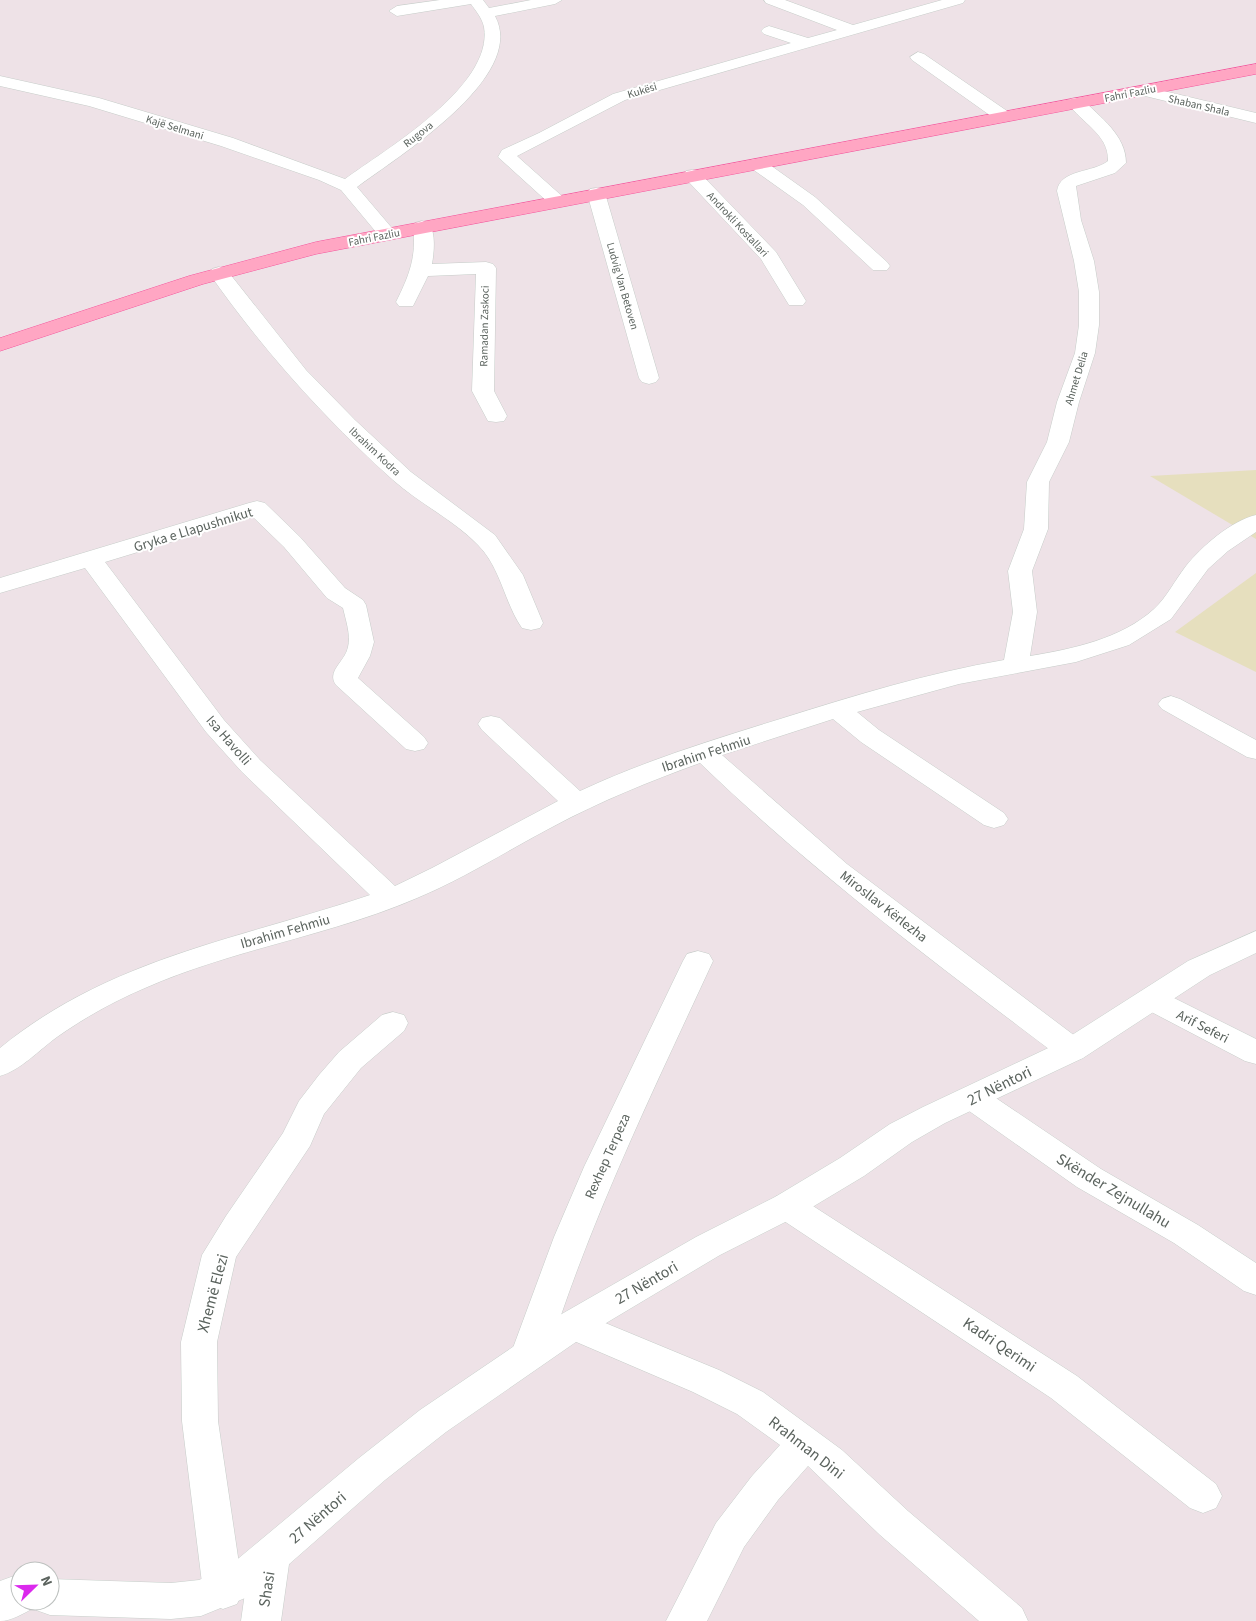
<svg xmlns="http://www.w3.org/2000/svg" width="1256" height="1621" font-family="'Source Sans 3',sans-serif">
	<rect width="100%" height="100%" fill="#eee2e7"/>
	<!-- green -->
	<path fill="#e6dfbe" d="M 1256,470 L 1256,539 L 1150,476 Z
		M 1256,573 L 1256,672 L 1175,632 Z"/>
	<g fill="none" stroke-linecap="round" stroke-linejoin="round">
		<defs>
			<path id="street" d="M 440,0 L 483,0 L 489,8 L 531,0 L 562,0 L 555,4 L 495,16 C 528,77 397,157 357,187 L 397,234 L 395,238 L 381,238 L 341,190 L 319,180 L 221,146 L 89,106 L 0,86 L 0,76 L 99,98 L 233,138 L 345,179 C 386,149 494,86 484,27 C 482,18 476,11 471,4 L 397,16 L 389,11 L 397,6 Z
				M 764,0 L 785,0 L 853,25 L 942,0 L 965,0 L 963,3 L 625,100 L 517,156 L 563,197 L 566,201 L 563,205 L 551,205 L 498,157 L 502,150 L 539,133 L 613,94 L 791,43 L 764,34 L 761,31 L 764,28 L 769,26 L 808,38 L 837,30 L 766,3 Z
				M 918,52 L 924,54 L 1010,113 L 1012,117 L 1010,121 L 998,121 L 912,60 L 910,57 Z
				M 1143,86 L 1256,113 L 1256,123 L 1137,94 L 1135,91 L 1137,88 Z
				M 1076,98 L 1082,99 C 1100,117 1126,135 1126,163 L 1115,173 L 1076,186 L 1081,220 L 1094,261 L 1099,292 L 1099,325 L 1095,353 L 1079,402 L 1069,442 L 1049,482 L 1048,529 L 1032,571 L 1037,612 L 1030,656 C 1072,649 1121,639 1154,609 C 1167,597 1175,580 1186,566 C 1202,546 1231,521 1256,515 L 1256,532 L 1228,551 L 1208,569 L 1171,619 L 1129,645 L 1076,662 L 959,684 L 857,712 L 879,730 L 1004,813 L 1008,819 L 1004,825 L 994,828 L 984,825 L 861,742 L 833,719 L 722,755 L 847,864 L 1083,1042 L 1088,1050 L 1083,1058 L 1072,1061 L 1061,1058 C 936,964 812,871 700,763 C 650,781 601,801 554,826 C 508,850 465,878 417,898 C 329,936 233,949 145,988 C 114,1001 84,1018 57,1037 C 39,1050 21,1070 0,1076 L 0,1048 C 110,958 240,939 370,895 L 242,772 L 206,732 L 85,568 L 0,593 L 0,578 L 249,503 L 257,501 L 265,503 L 300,537 L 345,588 L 363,600 L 366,605 L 374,642 L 370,656 L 358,678 L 424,737 L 428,743 L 424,749 L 415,751 L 406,749 L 336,685 C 326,671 345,662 348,647 C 351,635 346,621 343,608 L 327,598 L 284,547 L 253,517 L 105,562 L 224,720 L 260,760 L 395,886 L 432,868 L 558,801 L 482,730 L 478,724 L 482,718 L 491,716 L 500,718 L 580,791 C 644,761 712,740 780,719 C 853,696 928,673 1004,660 L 1013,612 L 1008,571 L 1024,529 L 1027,482 L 1047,442 L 1057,402 L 1075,353 L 1079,325 L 1079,292 L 1074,261 L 1057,191 C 1060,169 1093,173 1108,161 C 1109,134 1081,123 1068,103 L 1070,99 Z
				M 757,159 L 763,160 L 815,197 L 887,262 L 890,266 L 887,270 L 873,270 L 803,205 L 751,168 L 748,164 L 751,160 Z
				M 692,170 L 698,171 L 776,252 L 806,301 L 803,305 L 789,305 L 761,259 L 686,179 L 683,175 L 686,171 Z
				M 596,188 L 602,189 L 605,193 L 659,378 L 656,382 L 649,384 L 642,382 L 639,378 L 587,193 L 590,189 Z
				M 422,221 L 429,223 C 436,234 434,252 432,264 L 486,262 L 493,264 L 496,268 L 494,391 L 507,416 L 504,421 L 496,422 L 488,421 L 472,391 L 476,274 L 428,276 L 413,306 L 399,306 L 396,302 C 409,276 417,256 413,227 L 415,223 Z
				M 219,267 L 226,269 L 306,370 L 355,420 L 411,472 L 495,535 L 523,575 L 543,623 L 540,628 L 531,630 L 522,628 C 504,602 501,568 478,545 C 454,520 420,504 393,480 C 325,419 262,349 209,273 L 212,269 Z
				M 1171,696 L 1180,699 L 1256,740 L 1256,759 L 1247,757 L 1162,709 L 1158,704 L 1162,699 Z
				M 698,951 L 709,954 L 713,961 C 659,1078 603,1193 561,1315 L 573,1311 L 586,1315 L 719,1370 L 763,1392 L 842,1450 L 908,1511 L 1022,1608 L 1028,1621 L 979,1621 L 880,1535 L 808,1466 L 778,1500 L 744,1547 L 707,1621 L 666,1621 L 716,1523 L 752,1476 L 780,1445 L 737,1414 L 693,1392 L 560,1335 L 556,1327 L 541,1366 L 528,1371 L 515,1366 L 510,1356 L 554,1237 L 584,1167 L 683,961 L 687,954 Z
				M 1151,988 L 1162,992 L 1256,1039 L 1256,1064 L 1245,1061 L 1140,1006 L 1136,999 L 1140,992 Z
				M 393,1012 L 404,1015 L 408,1023 L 404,1031 L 361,1068 L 324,1114 L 310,1146 L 236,1257 L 217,1342 L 218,1421 L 243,1591 L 237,1604 L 223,1609 L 209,1604 L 203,1591 L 182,1421 L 181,1342 L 202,1255 L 226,1216 L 283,1133 L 299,1101 L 319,1075 L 339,1052 L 382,1015 Z
				M 973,1086 L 984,1090 L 1101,1169 L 1198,1225 L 1256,1263 L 1256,1295 L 1244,1291 L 1174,1243 L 1077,1187 L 962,1106 L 957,1098 L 962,1090 Z
				M 787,1193 L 799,1197 L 1077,1376 L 1216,1484 L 1222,1496 L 1216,1508 L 1203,1513 L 1190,1508 L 1051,1398 L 775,1215 L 770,1206 L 775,1197 Z
				M 270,1540 L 284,1545 L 290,1557 L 281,1621 L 241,1621 L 250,1557 L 256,1545 Z"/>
			<path id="secondary" d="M 1256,931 L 1256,953 L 1210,975 L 1083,1058 L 945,1123 L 912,1142 L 864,1176 L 799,1215 L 720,1255 L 586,1335 L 446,1432 L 385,1480 L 255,1594 L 201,1616 L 171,1619 L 50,1615 L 36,1610 L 35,1607 C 25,1613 11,1621 0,1621 L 0,1581 L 11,1577 L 20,1577 L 20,1601 L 50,1601 L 50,1579 L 171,1583 L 199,1580 L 227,1568 L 359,1458 L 420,1410 L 560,1315 L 696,1237 L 775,1197 L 840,1158 L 890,1124 L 923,1107 L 1061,1042 L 1188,961 Z"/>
			<path id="primary" d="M 1256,64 L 1256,74 L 316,254 L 203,284 L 0,351 L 0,338 L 189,276 L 316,242 Z"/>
		</defs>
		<!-- street casing -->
		<use href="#street" stroke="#c6cdc9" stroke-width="1"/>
		<!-- secondary casing -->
		<use href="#secondary" stroke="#c8d1cc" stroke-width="1"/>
		<!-- primary casing -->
		<use href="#primary" stroke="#f4559c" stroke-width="1"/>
		<!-- street -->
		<use href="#street" fill="#fff" fill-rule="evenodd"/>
		<!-- secondary -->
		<use href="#secondary" fill="#fff" fill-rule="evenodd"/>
		<!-- primary -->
		<use href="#primary" fill="#ffa6c3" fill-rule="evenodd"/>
	</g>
	<g text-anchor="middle" stroke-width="4" stroke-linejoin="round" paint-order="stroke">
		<!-- far-street labels -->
		<g font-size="11" fill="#5b635e" stroke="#fff">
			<text transform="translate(642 90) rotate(-17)" y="4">Kukësi</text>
			<text transform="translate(1130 93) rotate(-11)" y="4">Fahri Fazliu</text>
			<text transform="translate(1199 105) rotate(13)" y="4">Shaban Shala</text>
			<text transform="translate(175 127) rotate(17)" y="4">Kajë Selmani</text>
			<text transform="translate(418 134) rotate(-38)" y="4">Rugova</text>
			<text transform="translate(738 224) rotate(47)" y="4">Androkli Kostallari</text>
			<text transform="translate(374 237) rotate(-11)" y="4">Fahri Fazliu</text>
			<text transform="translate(623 286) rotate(74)" y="4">Ludvig Van Betoven</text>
			<text transform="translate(484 326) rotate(-89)" y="4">Ramadan Zaskoci</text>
			<text transform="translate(1076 378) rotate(-73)" y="4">Ahmet Delia</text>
			<text transform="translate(375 451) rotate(43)" y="4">Ibrahim Kodra</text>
		</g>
		<!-- street labels -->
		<g font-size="14" fill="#5b635e" stroke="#fff">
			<text transform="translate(193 529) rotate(-17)" y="5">Gryka e Llapushnikut</text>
			<text transform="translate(229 740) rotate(49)" y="5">Isa Havolli</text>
			<text transform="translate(706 753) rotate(-18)" y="5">Ibrahim Fehmiu</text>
			<text transform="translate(884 906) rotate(38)" y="5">Mirosllav Kërlezha</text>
			<text transform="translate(285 931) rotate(-16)" y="5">Ibrahim Fehmiu</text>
			<text transform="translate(1203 1026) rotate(27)" y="5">Arif Seferi</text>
			<text transform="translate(607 1156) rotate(-66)" y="5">Rexhep Terpeza</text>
		</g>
		<!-- near-street labels -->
		<g font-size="16" fill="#5b635e" stroke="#fff">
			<text transform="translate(999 1085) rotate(-26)" y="6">27 Nëntori</text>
			<text transform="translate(1114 1190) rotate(31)" y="6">Skënder Zejnullahu</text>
			<text transform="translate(646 1282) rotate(-30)" y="6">27 Nëntori</text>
			<text transform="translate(212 1293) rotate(-75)" y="6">Xhemë Elezi</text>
			<text transform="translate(1000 1344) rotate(34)" y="6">Kadri Qerimi</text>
			<text transform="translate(807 1447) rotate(38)" y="6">Rrahman Dini</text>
			<text transform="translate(317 1517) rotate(-41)" y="6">27 Nëntori</text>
			<text transform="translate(266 1589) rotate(-81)" y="6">Shasi</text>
		</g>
	</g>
	<!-- north arrow -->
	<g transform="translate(35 1586) rotate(67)"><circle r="24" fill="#ffffff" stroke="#bdc1bf"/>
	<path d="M0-4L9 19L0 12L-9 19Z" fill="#db29ed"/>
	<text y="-8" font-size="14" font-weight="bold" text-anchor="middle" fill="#5b635e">N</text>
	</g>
</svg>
